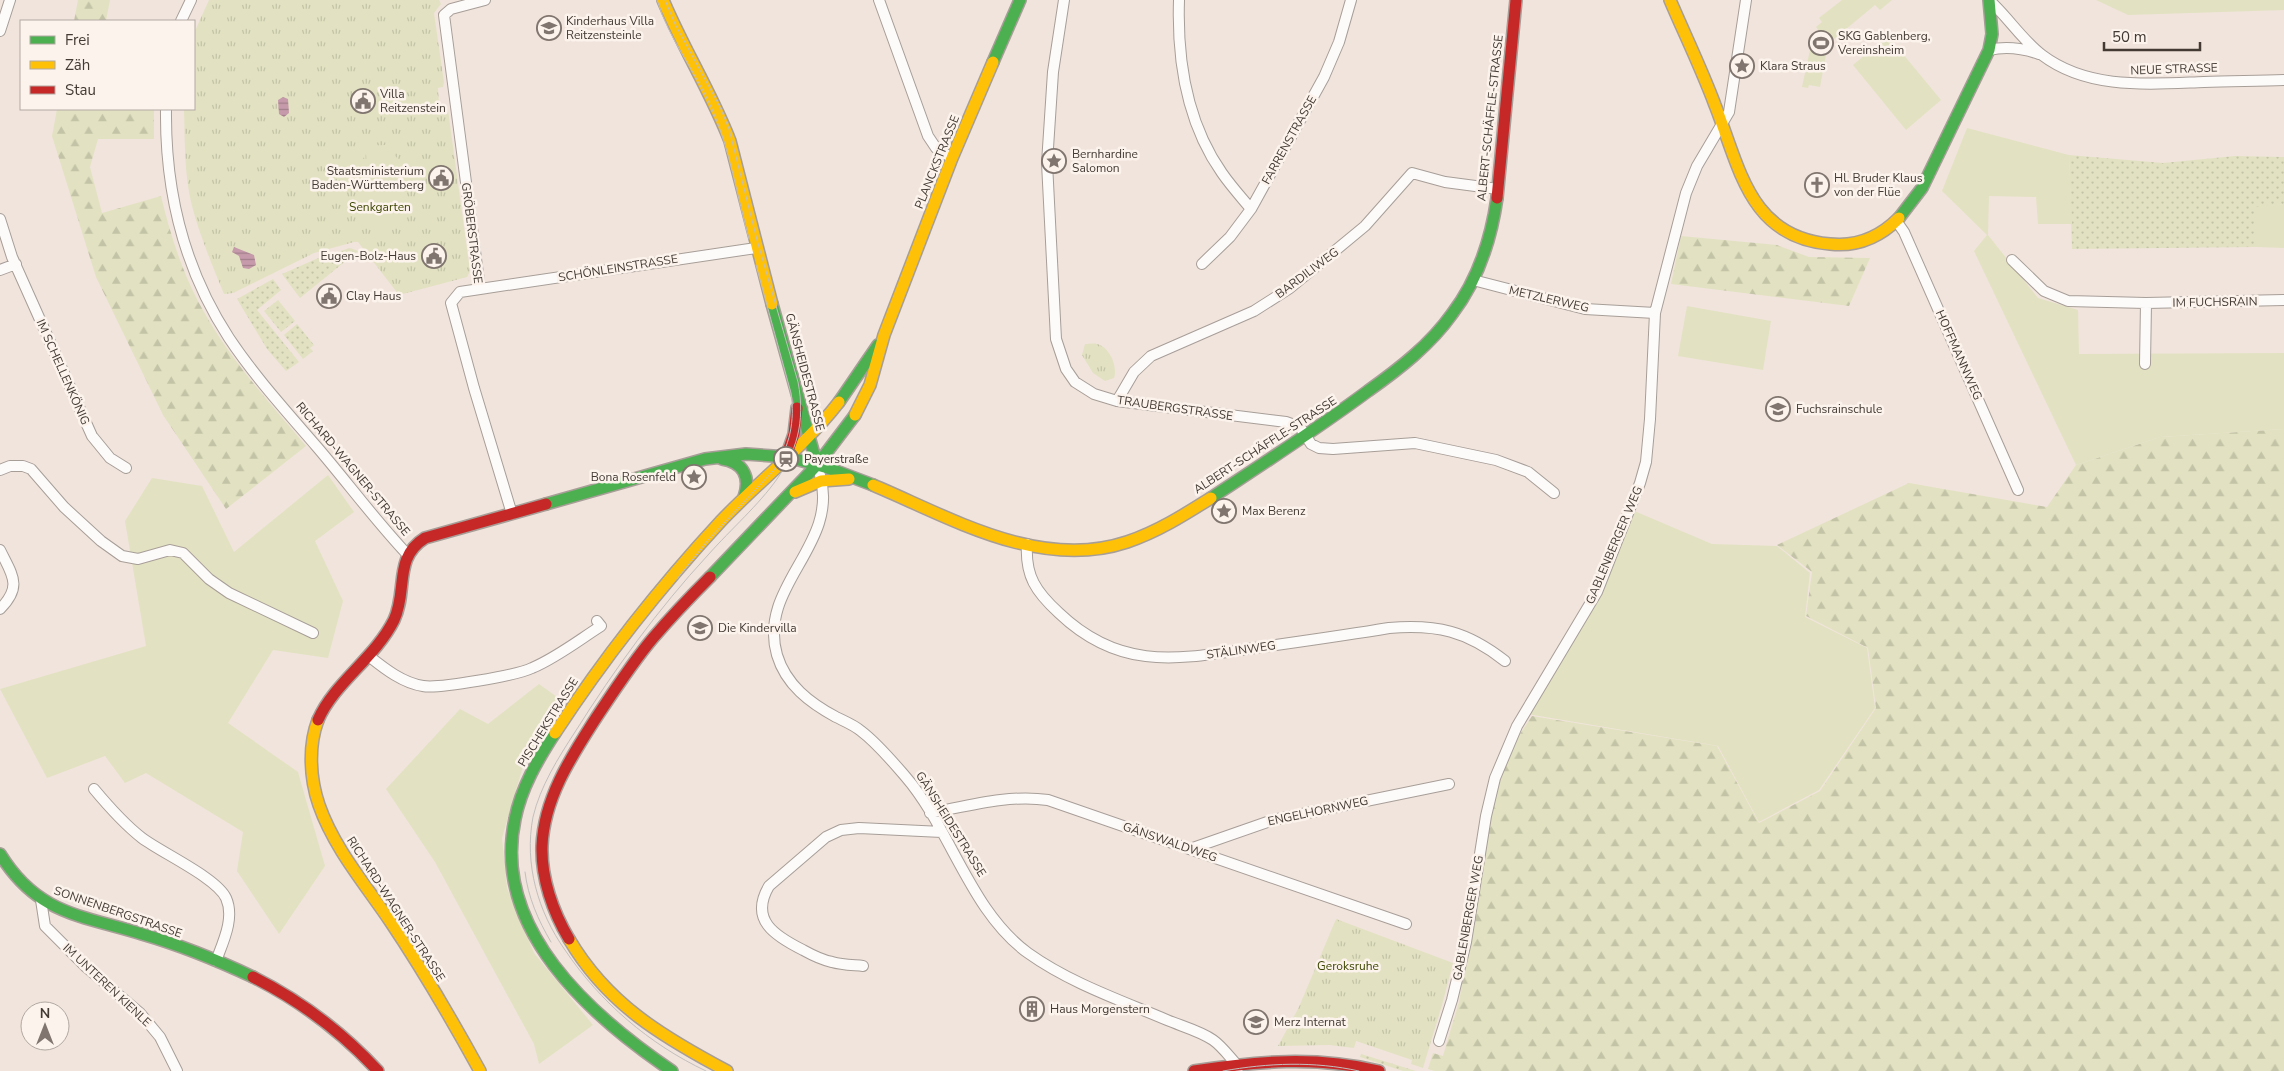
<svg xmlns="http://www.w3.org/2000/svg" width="2284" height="1071" font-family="'Nunito Sans',sans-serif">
	<defs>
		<pattern id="grass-dots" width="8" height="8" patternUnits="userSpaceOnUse" patternTransform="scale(1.25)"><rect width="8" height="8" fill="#e2e2c2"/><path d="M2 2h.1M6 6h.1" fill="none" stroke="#c3c3a7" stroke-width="1.8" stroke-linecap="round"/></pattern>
		<pattern id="forest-firs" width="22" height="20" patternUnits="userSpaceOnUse" patternTransform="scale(1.25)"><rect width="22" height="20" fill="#e2e2c2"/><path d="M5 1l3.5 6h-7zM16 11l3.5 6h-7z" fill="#c3c3a7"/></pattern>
		<pattern id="park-tufts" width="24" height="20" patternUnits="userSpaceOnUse" patternTransform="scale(1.25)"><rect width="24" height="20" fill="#e2e2c2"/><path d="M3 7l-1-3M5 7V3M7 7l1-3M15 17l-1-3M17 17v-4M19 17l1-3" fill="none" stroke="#c3c3a7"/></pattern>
		<pattern id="water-rules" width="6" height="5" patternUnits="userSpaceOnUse" patternTransform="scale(1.25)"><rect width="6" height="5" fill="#c69aaa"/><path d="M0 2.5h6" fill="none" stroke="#a27f8b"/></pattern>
	</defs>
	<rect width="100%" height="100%" fill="#f1e4dc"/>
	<!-- grass -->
	<path fill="url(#grass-dots)" d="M 2069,155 L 2163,163 L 2235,156 L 2284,157 L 2284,204 L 2256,208 L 2256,247 L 2072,249 Z
		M 350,248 L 358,251 L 300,298 L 282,274 L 316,259 Z
		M 273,279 L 281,290 L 257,310 L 299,362 L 286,371 L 267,349 L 237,299 Z
		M 278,300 L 295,321 L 281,332 L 264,311 Z
		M 297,324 L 314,345 L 310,348 L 313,351 L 303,359 L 284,335 Z
		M 1361,1054 L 1416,1071 L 1403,1071 L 1360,1057 Z"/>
	<!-- forest -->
	<path fill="url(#forest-firs)" d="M 78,0 L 110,0 L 106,21 L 74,21 Z
		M 57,109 L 154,109 L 154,139 L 98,139 L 90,167 L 102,213 L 161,196 C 170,233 181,269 199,303 C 227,356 268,401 306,446 L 226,509 L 163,415 L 96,277 L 52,136 Z
		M 1681,236 L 1777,245 L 1809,257 L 1870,258 L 1849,306 L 1671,284 Z
		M 2284,429 L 2284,1071 L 1434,1071 L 1428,1069 L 1433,1053 L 1443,1056 L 1459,1002 L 1493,798 L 1510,749 L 1532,716 L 1717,746 L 1759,823 L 1820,791 L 1876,708 L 1868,648 L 1806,616 L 1812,572 L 1777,545 L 1909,483 L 2047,507 L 2076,465 L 2160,437 Z"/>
	<!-- park -->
	<path fill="url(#park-tufts)" d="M 209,0 L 439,0 L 441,4 L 434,13 L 444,82 L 443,87 L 438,88 L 439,103 L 446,105 L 448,110 L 470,271 L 467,277 L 399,295 L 358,242 L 354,242 L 314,253 L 233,293 L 224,294 C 212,265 200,236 192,206 C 184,174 185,141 184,109 L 194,109 L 194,33 Z
		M 1085,344 C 1089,344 1094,343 1097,344 C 1110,347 1118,367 1114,378 L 1105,381 L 1093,373 L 1082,355 Z
		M 1336,919 L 1453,963 L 1442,1005 L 1423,1068 L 1411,1064 L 1412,1060 L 1356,1041 L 1354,1048 L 1329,1045 L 1278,1046 L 1299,1007 Z"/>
	<!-- garden -->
	<path fill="#e2e2c2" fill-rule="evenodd" d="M 1842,0 L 1892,0 L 1880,10 L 1875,5 L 1828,44 L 1820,87 L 1809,85 L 1808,88 L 1802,87 L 1813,36 L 1819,31 L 1816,27 L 1822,22 L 1819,18 Z
		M 2096,0 L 2284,0 L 2284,10 L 2128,15 Z
		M 1888,36 L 1941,100 L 1906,130 L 1853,65 Z
		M 1967,128 L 2069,155 L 2072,224 L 2038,224 L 2036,197 L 1989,196 L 1988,235 L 2038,298 L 2078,310 L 2079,354 L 2284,353 L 2284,429 L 2160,437 L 2076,465 L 1974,251 L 1987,235 L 1942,191 Z
		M 385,145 L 398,159 L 402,211 L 390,225 L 372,227 L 359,217 L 355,163 L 365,146 ZM 366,154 L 369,191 L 364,191 L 361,162 Z
		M 2284,204 L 2284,248 L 2256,247 L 2256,207 Z
		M 1687,306 L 1771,321 L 1763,370 L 1678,356 Z
		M 328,475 L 354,512 L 315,541 L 343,601 L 328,658 L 273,650 L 228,723 L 298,772 L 325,866 L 279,934 L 237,871 L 243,832 L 146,773 L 125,783 L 105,756 L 47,778 L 0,689 L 146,646 L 125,521 L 152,478 L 202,486 L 234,552 Z
		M 1632,510 L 1712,544 L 1777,546 L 1810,573 L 1805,617 L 1867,648 L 1875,708 L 1819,790 L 1759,822 L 1718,746 L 1527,714 L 1602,595 Z
		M 539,684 L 564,702 L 524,763 L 502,838 L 507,888 L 534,953 L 593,1025 L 539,1064 L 534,1044 L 435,862 L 386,789 L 460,709 L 488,724 Z"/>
	<!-- water -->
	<path fill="url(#water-rules)" d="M 283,97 L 288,99 L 289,113 L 284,117 L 279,114 L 278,100 Z
		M 234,247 L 254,255 L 256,265 L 249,269 L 243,268 L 239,256 L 232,252 Z"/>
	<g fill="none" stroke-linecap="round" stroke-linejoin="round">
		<defs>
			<path id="street" d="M 485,0 L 451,9 L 444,15 L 480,289 L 460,292 L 451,303 L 474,388 L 512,514
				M 879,0 L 928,136 L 936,148 L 952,158
				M 1064,0 L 1053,72 L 1047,163 L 1056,339 L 1066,369 L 1075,382 L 1094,394 L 1117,401 L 1286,422 L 1300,427 L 1311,444 L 1319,448 L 1333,449 L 1415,443 L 1496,460 L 1528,472 L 1554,493
				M 1179,0 C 1177,60 1187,123 1222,173 C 1231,186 1241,197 1251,209
				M 1989,0 C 2008,17 2022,40 2042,55 C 2088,90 2149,84 2204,82 C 2231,81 2257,81 2284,80
				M 181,21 L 191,0
				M 0,31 L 10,0
				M 1989,50 C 2007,46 2022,48 2039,54
				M 166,109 C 165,190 184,269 229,338 C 255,377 287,412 317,447 C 347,482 375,520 407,554
				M 0,219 L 12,257 L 92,436 L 110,458 L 126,468
				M 1897,222 L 1904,232 L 2018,490
				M 2012,260 L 2044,291 L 2068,301 L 2146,303 L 2284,300
				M 1202,264 L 1230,237 L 1251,209 L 1324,77 L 1339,42 L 1351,0
				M 0,270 L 16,264
				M 1473,280 L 1585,309 L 1655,313
				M 480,289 L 756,248
				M 2145,364 L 2146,303
				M 1117,401 L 1134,372 L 1151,356 L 1254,311 L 1290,288 L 1365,226 L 1412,173 L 1445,182 L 1498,189
				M 0,470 L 10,466 L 23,466 L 31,469 L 64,507 L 101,541 L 122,556 L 138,559 L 170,550 L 183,553 L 209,579 L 229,593 L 313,633
				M 820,475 C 840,546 757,585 777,655 C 786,685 810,703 836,717 C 844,721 854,725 861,731 C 877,743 892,761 905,776 C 951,829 970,911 1028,953 C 1070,983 1120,1000 1167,1020 C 1181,1026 1200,1031 1213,1040 C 1223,1047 1231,1059 1239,1067
				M 1027,544 C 1025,576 1036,592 1059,613 C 1123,674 1183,658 1262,647 C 1304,641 1347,635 1389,628 C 1437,624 1467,631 1505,661
				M 0,550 C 12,575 23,586 0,609
				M 370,657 C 385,669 403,683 423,686 C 438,689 518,675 532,668 C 556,658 579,640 601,626 L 597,621
				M 94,789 C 109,807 124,824 142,838 C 162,853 217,878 226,898 C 235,918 223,942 216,961
				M 930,813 C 968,806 1009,794 1048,800 L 1406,924
				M 1190,849 L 1273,820 L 1449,784
				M 41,900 L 45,926 L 86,967 L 140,1013 L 160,1037 L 177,1071
				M 863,966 C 853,965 842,965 832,962 C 822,960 812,955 803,950 C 775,936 749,920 769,886 L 826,837 L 841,830 L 859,828 L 942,832
				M 1439,1041 L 1452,1000 L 1466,942 L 1486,816 L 1495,778 L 1517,726 L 1597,592 L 1640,483 L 1646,462 L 1650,419 L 1655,313 L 1686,193 L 1697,166 L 1729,112 L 1746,0"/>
			<path id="fast" d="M 993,62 L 1020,0
				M 1899,218 L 1922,188 L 1989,50 L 1992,34 L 1989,0
				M 772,304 L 817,465
				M 839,402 L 878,345
				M 722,459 C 743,462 751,477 744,497
				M 1211,498 C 1264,463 1317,429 1368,391 C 1399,369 1430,345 1452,314 C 1478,280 1491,240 1497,198
				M 546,504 L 705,459 L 746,454 L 788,457 L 828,468 L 873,485
				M 710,577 L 817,465 L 855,415
				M 555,733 C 538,759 521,788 515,819 C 491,929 591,1016 672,1071
				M 0,854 C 37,914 80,915 142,934 C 180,945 217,960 253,977"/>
			<path id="slow" d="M 663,0 C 683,48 711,92 730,141 L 772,304
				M 1670,0 C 1685,35 1702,70 1715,105 C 1740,168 1749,237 1830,244 C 1857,247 1880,237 1899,218
				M 855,415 L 870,385 L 884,335 L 952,158 L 993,62
				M 873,485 C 951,518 1040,571 1127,542 C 1157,532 1184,515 1211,498
				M 795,492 L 821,481 L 849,479
				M 318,720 C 308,746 310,779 319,805 C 334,848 365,884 390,921 C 423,970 452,1020 480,1071
				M 555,733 C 604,658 660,587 721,521 C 759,481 805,446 839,402
				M 569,939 C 607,1004 663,1037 727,1071"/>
			<path id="jam" d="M 1497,198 L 1516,0
				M 787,454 L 794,434 L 797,408
				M 318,720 C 334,683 375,658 394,620 C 408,590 393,558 425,538 L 546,504
				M 569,939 C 553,912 541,878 542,846 C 544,798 571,757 596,718 C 614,691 632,663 653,638 C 671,617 690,597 710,577
				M 253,977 C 301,1001 342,1032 378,1071
				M 1194,1071 C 1257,1061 1316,1056 1379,1071"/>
		</defs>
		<!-- street casing -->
		<use href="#street" stroke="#a79e98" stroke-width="12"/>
		<!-- fast casing -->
		<use href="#fast" stroke="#a79e98" stroke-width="14"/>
		<!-- slow casing -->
		<use href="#slow" stroke="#a79e98" stroke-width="14"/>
		<!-- jam casing -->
		<use href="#jam" stroke="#a79e98" stroke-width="14"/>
		<!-- street -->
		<use href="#street" stroke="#fdfbfa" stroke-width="10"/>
		<!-- fast -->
		<use href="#fast" stroke="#4caf50" stroke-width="11"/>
		<!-- slow -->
		<use href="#slow" stroke="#ffc107" stroke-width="11"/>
		<!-- jam -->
		<use href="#jam" stroke="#c62828" stroke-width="11"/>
		<!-- tram -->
		<path stroke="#c2bfbd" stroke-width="1" d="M 657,0 C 669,40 696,72 712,109 C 730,150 737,196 749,239
			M 665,0 L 675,24 L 720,107 L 729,129 L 757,240 L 798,382 C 814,464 756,501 708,555 C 658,609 614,670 575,732 C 558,758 540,787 533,817 C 524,864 538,912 565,950 C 600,1002 649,1044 706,1071
			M 677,579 L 708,540 L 774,470 C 790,446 795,421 791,393 L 756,265
			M 525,872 C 528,897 538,920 551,942
			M 1223,1071 C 1268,1063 1314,1061 1359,1071"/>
	</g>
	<!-- icons -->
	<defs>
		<symbol id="school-ring" viewBox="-11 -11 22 22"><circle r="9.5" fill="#fcf3ed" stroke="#80766f" stroke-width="1.5"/><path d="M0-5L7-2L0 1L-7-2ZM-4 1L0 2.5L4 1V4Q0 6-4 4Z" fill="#80766f"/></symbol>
		<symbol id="stadium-ring" viewBox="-11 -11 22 22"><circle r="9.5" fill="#fcf3ed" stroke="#80766f" stroke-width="1.5"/><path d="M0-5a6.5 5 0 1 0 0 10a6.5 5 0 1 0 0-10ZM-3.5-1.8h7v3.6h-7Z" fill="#80766f"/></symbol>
		<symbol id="sight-ring" viewBox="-11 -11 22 22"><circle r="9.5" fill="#fcf3ed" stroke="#80766f" stroke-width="1.5"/><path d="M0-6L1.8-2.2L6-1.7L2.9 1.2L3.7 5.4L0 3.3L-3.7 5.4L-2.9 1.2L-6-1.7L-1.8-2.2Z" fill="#80766f"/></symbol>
		<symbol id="civic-ring" viewBox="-11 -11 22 22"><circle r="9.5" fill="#fcf3ed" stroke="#80766f" stroke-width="1.5"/><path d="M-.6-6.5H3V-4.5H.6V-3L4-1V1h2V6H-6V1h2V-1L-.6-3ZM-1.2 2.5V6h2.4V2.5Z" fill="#80766f"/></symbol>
		<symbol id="church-ring" viewBox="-11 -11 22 22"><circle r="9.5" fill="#fcf3ed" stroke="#80766f" stroke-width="1.5"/><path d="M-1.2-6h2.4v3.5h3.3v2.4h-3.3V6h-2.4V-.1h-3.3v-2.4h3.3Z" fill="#80766f"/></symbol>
		<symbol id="station-ring" viewBox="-11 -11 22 22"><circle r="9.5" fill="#fcf3ed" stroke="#80766f" stroke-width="1.5"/><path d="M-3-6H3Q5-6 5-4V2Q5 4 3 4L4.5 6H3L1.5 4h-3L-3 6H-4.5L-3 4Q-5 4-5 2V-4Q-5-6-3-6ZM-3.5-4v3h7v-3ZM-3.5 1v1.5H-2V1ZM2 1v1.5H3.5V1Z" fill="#80766f"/></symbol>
		<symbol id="building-ring" viewBox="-11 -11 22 22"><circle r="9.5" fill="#fcf3ed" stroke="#80766f" stroke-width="1.5"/><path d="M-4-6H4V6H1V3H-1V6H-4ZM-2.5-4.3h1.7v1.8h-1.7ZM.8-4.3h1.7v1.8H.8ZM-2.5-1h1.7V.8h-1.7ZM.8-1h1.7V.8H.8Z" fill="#80766f"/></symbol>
	</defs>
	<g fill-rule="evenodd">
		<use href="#school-ring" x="535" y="14" width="28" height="28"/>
		<use href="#stadium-ring" x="1807" y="29" width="28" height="28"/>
		<use href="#sight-ring" x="1728" y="52" width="28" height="28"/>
		<use href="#civic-ring" x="349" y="87" width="28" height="28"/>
		<use href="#sight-ring" x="1040" y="147" width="28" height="28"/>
		<use href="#civic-ring" x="427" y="164" width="28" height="28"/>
		<use href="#church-ring" x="1803" y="171" width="28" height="28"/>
		<use href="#civic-ring" x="420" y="242" width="28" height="28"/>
		<use href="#civic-ring" x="315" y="282" width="28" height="28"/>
		<use href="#school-ring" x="1764" y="395" width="28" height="28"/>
		<use href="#station-ring" x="772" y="445" width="28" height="28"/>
		<use href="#sight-ring" x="680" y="463" width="28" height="28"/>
		<use href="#sight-ring" x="1210" y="497" width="28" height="28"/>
		<use href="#school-ring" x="686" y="614" width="28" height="28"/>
		<use href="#building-ring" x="1018" y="995" width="28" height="28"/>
		<use href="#school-ring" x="1242" y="1008" width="28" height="28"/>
	</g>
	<g text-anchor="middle" stroke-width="5" stroke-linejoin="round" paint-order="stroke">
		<!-- poi labels -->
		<g font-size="12" fill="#433a34" stroke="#fcf3ed" text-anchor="start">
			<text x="566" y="25">Kinderhaus Villa<tspan x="566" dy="14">Reitzensteinle</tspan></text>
			<text x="1838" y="40">SKG Gablenberg,<tspan x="1838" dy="14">Vereinsheim</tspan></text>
			<text x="1760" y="70">Klara Straus</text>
			<text x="380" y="98">Villa<tspan x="380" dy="14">Reitzenstein</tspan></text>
			<text x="1072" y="158">Bernhardine<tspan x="1072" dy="14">Salomon</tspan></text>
			<text x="424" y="175" text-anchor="end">Staatsministerium<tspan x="424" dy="14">Baden-Württemberg</tspan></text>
			<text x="1834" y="182">Hl. Bruder Klaus<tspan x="1834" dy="14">von der Flüe</tspan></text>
			<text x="416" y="260" text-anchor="end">Eugen-Bolz-Haus</text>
			<text x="346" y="300">Clay Haus</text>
			<text x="1796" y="413">Fuchsrainschule</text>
			<text x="804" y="463">Payerstraße</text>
			<text x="676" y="481" text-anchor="end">Bona Rosenfeld</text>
			<text x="1242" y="515">Max Berenz</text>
			<text x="718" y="632">Die Kindervilla</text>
			<text x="1050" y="1013">Haus Morgenstern</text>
			<text x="1274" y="1026">Merz Internat</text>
		</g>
		<!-- street labels -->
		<g font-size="12" fill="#433a34" stroke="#fcf3ed">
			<text transform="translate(2174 69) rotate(-2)" y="4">NEUE STRASSE</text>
			<text transform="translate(1490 118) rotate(-84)" y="4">ALBERT-SCHÄFFLE-STRASSE</text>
			<text transform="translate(1289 140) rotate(-61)" y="4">FARRENSTRASSE</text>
			<text transform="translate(937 162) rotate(-68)" y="4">PLANCKSTRASSE</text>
			<text transform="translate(472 233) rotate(83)" y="4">GRÖBERSTRASSE</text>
			<text transform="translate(618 268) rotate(-9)" y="4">SCHÖNLEINSTRASSE</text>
			<text transform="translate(1307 273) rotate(-37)" y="4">BARDILIWEG</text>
			<text transform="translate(1549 299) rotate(13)" y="4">METZLERWEG</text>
			<text transform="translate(2215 302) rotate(-1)" y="4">IM FUCHSRAIN</text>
			<text transform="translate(1959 355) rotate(66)" y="4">HOFFMANNWEG</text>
			<text transform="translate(63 372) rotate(66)" y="4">IM SCHELLENKÖNIG</text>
			<text transform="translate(805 372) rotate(75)" y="4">GÄNSHEIDESTRASSE</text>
			<text transform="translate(1175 408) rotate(8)" y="4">TRAUBERGSTRASSE</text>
			<text transform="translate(1265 445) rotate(-33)" y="4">ALBERT-SCHÄFFLE-STRASSE</text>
			<text transform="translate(353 469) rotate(50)" y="4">RICHARD-WAGNER-STRASSE</text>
			<text transform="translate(1614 545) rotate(-67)" y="4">GABLENBERGER WEG</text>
			<text transform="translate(1241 650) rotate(-8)" y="4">STÄLINWEG</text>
			<text transform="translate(548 722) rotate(-58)" y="4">PISCHEKSTRASSE</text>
			<text transform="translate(1318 811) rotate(-12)" y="4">ENGELHORNWEG</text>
			<text transform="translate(951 824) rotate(58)" y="4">GÄNSHEIDESTRASSE</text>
			<text transform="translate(1170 842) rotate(19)" y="4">GÄNSWALDWEG</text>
			<text transform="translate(396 909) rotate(57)" y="4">RICHARD-WAGNER-STRASSE</text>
			<text transform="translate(118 912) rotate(19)" y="4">SONNENBERGSTRASSE</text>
			<text transform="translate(1468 918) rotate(-80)" y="4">GABLENBERGER WEG</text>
			<text transform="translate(107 985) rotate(43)" y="4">IM UNTEREN KIENLE</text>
		</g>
		<!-- park labels -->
		<g font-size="12" fill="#3d4601" stroke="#fcf3ed">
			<text x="380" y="211">Senkgarten</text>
			<text x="1348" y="970">Geroksruhe</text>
		</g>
	</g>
	<!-- legend -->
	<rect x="20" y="20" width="175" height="90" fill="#fcf3ed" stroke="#b2a9a3"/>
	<rect x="30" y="36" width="25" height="8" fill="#4caf50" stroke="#b2a9a3"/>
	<text x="65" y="45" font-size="15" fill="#433a34">Frei</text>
	<rect x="30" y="61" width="25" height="8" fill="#ffc107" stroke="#b2a9a3"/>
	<text x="65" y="70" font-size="15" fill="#433a34">Zäh</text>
	<rect x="30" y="86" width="25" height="8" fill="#c62828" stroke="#b2a9a3"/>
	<text x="65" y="95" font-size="15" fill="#433a34">Stau</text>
	<!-- north arrow -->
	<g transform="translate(45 1026)"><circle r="24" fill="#fcf3ed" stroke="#b2a9a3"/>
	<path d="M0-4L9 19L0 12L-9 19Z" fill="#80766f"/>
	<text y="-8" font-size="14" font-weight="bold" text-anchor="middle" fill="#433a34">N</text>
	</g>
	<!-- scale -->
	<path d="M2104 42v8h96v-8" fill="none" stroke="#433a34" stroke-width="2.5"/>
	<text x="2112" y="42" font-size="15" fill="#433a34" stroke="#fcf3ed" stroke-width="4" paint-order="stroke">50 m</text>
</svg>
